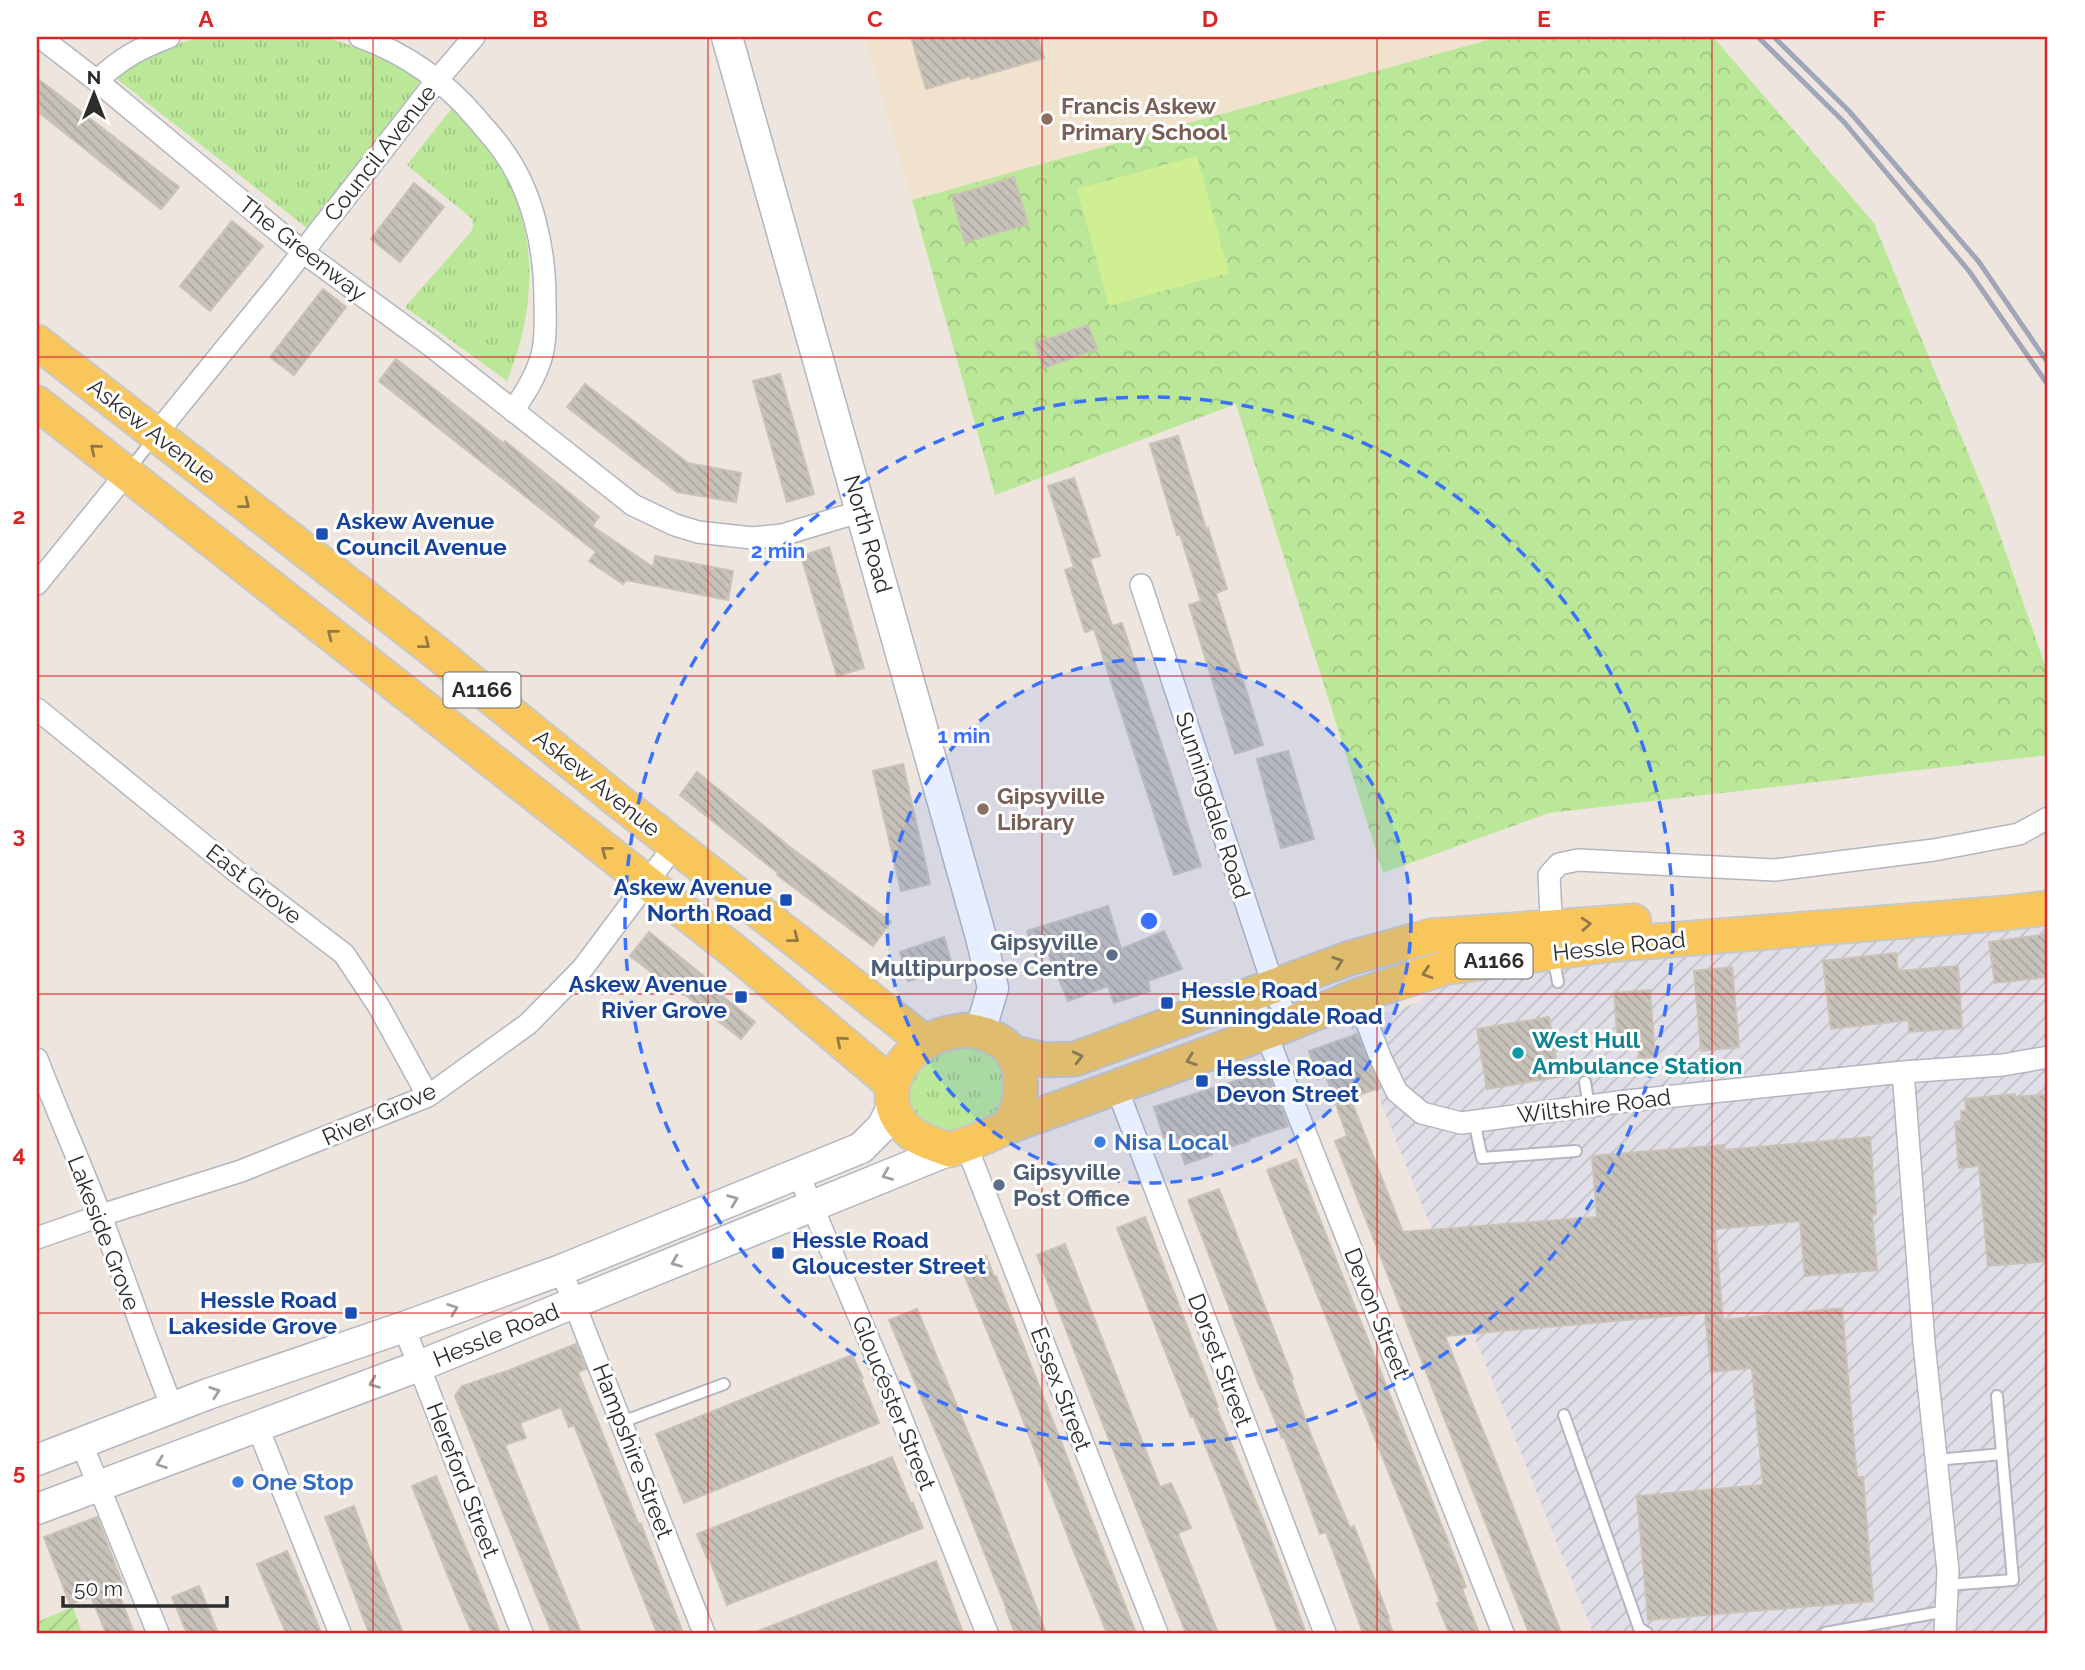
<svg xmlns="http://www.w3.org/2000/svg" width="2085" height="1670" font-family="Raleway,sans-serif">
	<defs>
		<pattern id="industrial-furrows" width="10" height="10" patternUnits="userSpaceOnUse" patternTransform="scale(1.75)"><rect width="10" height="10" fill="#e0dfe7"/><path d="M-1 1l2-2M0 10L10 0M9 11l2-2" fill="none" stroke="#c0c0c6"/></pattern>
		<pattern id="grass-tufts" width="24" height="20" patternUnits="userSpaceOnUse" patternTransform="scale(1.75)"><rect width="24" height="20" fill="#bae798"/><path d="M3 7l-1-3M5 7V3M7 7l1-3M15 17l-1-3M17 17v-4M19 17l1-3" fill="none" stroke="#a0c683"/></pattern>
		<pattern id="park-crowns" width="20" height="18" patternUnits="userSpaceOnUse" patternTransform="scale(1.75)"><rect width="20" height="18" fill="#bae798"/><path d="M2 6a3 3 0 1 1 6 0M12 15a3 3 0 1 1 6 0" fill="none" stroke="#a0c683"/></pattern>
		<pattern id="garden-furrows" width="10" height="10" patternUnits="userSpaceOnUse" patternTransform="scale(1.75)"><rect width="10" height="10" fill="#bae798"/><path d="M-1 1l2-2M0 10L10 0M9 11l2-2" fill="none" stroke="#a0c683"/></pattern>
		<pattern id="building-back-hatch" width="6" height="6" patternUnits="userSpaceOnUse" patternTransform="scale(1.75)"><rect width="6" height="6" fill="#c6c1b9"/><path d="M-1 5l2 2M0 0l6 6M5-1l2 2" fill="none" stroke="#aaa69f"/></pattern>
	</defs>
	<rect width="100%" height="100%" fill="#eee6de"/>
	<!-- industrial -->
	<path fill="url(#industrial-furrows)" d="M 2048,918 L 2048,1633 L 1593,1633 L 1350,1025 L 1419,1002 L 1448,973 Z"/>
	<!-- education -->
	<path fill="#f0e2cd" d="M 865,37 L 1499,37 L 912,200 Z"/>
	<!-- grass -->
	<path fill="url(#grass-tufts)" d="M 202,37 L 325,37 L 368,51 L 395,64 L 421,81 L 307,228 L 113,76 C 141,59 170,44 202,37 Z
		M 455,104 C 465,116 477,127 487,140 C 492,147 496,156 500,164 C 539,235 537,307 507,381 L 405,307 L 471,232 L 473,226 L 472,219 L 407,165 Z
		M 976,1045 L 1004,1065 L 1008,1096 C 993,1118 969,1136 940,1131 C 930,1129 919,1119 910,1114 L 907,1084 L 930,1055 L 951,1048 Z"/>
	<!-- park -->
	<path fill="url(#park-crowns)" d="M 1499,37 L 1713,37 L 1874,223 L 1989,504 L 2048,674 L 2048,755 L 1549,813 L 1383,873 L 1236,404 L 995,495 L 912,200 Z"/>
	<!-- garden -->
	<path fill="url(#garden-furrows)" d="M 73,1607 L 82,1633 L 37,1633 L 37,1622 Z"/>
	<!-- pitch -->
	<path fill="#d0ef93" d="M 1197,156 L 1229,273 L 1109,306 L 1077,189 Z"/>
	<!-- building -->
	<path fill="url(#building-back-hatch)" stroke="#cac2b7" stroke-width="2" d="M 911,37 L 1038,37 L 1044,58 L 971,79 L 970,76 L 926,89 Z
		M 37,78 L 179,187 L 161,209 L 37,111 Z
		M 1014,177 L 1028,224 L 965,242 L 952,196 Z
		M 414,183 L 444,207 L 400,262 L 371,239 Z
		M 232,221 L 263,246 L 210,311 L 180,286 Z
		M 323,289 L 346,307 L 294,375 L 270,357 Z
		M 1088,325 L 1097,349 L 1044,368 L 1035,343 Z
		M 396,359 L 503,443 L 505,441 L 599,517 L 592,526 L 653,567 L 655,556 L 733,571 L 728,600 L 626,580 L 623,584 L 589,561 L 596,552 L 379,381 Z
		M 780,374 L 814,494 L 787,502 L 753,381 Z
		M 585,384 L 688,463 L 741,473 L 736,502 L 677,492 L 567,407 Z
		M 1178,436 L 1206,529 L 1208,528 L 1227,589 L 1216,593 L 1263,745 L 1235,754 L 1189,605 L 1201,601 L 1180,534 L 1177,535 L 1150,444 Z
		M 1074,478 L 1100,556 L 1090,559 L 1112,626 L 1122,623 L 1201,866 L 1174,875 L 1094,629 L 1085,632 L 1065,570 L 1074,567 L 1048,486 Z
		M 829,547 L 864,668 L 837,676 L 801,556 Z
		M 1288,751 L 1314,839 L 1281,848 L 1257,759 Z
		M 903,764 L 930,884 L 901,891 L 873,771 Z
		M 697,772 L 790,847 L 891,922 L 873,946 L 777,875 L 778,873 L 680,795 Z
		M 1108,906 L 1121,949 L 1164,931 L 1182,969 L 1148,981 L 1150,991 L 1114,1003 L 1108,986 L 1068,1001 L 1048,953 L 1036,957 L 1027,931 Z
		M 649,932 L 704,976 L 701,979 L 755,1022 L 741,1039 L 665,979 L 663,981 L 630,956 Z
		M 2048,934 L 2048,977 L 1995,983 L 1989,942 Z
		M 944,937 L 953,968 L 908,981 L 900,952 Z
		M 1896,953 L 1898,971 L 1958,966 L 1962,1028 L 1909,1032 L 1909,1020 L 1831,1029 L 1823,961 Z
		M 1732,967 L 1739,1047 L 1701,1051 L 1694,971 Z
		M 1650,990 L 1655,1057 L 1639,1058 L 1638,1043 L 1618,1045 L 1614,993 Z
		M 1549,1017 L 1559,1077 L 1487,1089 L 1477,1029 Z
		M 1357,1034 L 1380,1088 L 1359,1095 L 1361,1099 L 1352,1102 L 1403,1232 L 1597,1217 L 1592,1156 L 1724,1145 L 1724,1150 L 1870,1137 L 1876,1214 L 1872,1215 L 1877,1270 L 1805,1276 L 1800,1221 L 1715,1229 L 1723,1320 L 1842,1308 L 1857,1477 L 1863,1477 L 1873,1601 L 1648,1620 L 1637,1496 L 1763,1485 L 1752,1368 L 1711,1372 L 1705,1313 L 1445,1336 L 1497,1465 L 1561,1633 L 1529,1633 L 1335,1141 L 1347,1136 L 1326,1076 L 1318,1079 L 1309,1051 Z
		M 1267,1071 L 1288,1126 L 1248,1139 L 1249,1141 L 1212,1152 L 1212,1155 L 1185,1164 L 1175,1134 L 1164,1138 L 1154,1107 Z
		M 2015,1094 L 2015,1097 L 2048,1094 L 2048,1261 L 1988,1266 L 1979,1166 L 1959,1168 L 1955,1122 L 1962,1121 L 1961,1111 L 1966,1111 L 1965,1099 Z
		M 1296,1159 L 1463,1579 L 1466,1587 L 1462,1589 L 1479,1633 L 1449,1633 L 1437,1603 L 1440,1602 L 1430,1575 L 1267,1170 Z
		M 1219,1189 L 1293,1379 L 1291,1379 L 1310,1433 L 1350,1528 L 1354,1526 L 1389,1618 L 1388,1619 L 1393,1633 L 1363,1633 L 1326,1532 L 1320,1534 L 1284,1437 L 1282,1438 L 1263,1390 L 1261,1390 L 1224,1294 L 1188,1200 Z
		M 1145,1217 L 1218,1407 L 1216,1407 L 1267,1529 L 1306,1633 L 1279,1633 L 1220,1481 L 1193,1416 L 1191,1417 L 1147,1305 L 1117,1228 Z
		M 1065,1244 L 1160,1487 L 1171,1483 L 1186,1516 L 1191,1528 L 1178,1533 L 1218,1633 L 1186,1633 L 1093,1399 L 1037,1255 Z
		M 986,1256 L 994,1276 L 996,1276 L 1136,1633 L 1107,1633 L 1076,1557 L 1013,1394 L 961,1267 Z
		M 917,1309 L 995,1498 L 1046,1633 L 1015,1633 L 1006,1610 L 1007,1610 L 952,1471 L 889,1320 Z
		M 576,1344 L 586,1369 L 578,1372 L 639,1525 L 641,1524 L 683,1633 L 657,1633 L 574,1425 L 569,1427 L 561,1407 L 520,1423 L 526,1438 L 505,1445 L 581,1633 L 552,1633 L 455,1396 L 462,1386 L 507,1371 Z
		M 852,1355 L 863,1378 L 861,1379 L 879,1423 L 684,1503 L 656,1434 Z
		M 892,1457 L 911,1504 L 913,1503 L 923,1528 L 727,1605 L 709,1558 L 707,1558 L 697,1534 Z
		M 436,1476 L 469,1556 L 500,1633 L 472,1633 L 450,1581 L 412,1486 Z
		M 354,1506 L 369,1548 L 403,1633 L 369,1633 L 325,1517 Z
		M 97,1517 L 123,1585 L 116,1587 L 134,1633 L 106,1633 L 91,1597 L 70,1604 L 44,1537 Z
		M 287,1551 L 311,1608 L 321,1633 L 286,1633 L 267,1588 L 257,1564 Z
		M 936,1561 L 963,1633 L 756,1633 L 756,1632 Z
		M 199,1586 L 212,1618 L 218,1633 L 187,1633 L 172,1597 Z"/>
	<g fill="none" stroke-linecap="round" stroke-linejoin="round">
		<defs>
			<path id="lane" d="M 128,471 L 155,437
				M 1553,956 L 1558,982
				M 1585,1082 L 1589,1106
				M 1474,1121 L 1482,1158 L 1576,1151
				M 1564,1415 L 1639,1628 L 1647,1633
				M 622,1422 L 724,1384
				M 1936,1460 L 2002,1454
				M 1947,1585 L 2013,1580 L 1997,1396
				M 1825,1633 L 1946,1611"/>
			<path id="street" d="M 40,37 L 97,81 L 303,252 L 430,345 L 633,505 L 675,525 L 698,532 L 752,538 L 782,535 L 862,511
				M 360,37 C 407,54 445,81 477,119 C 485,129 494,138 501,148 C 533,191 545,248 545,300 C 545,321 547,344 539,364 C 533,381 523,396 513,411
				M 97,81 C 121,58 138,49 169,37
				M 156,434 L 277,285 L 438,79 L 474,37
				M 37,584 L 126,474
				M 1141,585 L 1273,985 L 1289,1024
				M 37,709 L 238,873 L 344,954 L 378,1005 L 428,1096
				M 1552,937 L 1549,875 L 1559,864 L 1578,860 L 1775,870 L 1934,850 L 2019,834 L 2048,818
				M 1250,993 L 1503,1633
				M 1357,996 L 1380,1057 L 1397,1092 L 1422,1113 L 1461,1123 L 1627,1101 L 1903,1072 L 2003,1065 L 2048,1057
				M 37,1059 C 57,1112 81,1164 101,1217 C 125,1280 147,1344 172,1407
				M 1903,1072 L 1924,1343 L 1948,1571 L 1945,1633
				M 1116,1086 L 1325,1633
				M 966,1145 L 1157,1633
				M 798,1173 L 886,1380 L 987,1633
				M 37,1238 L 111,1212 L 241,1171 L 428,1096 L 528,1024 L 583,968 L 675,845
				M 561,1270 L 704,1633
				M 404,1327 L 522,1633
				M 258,1428 L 340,1633
				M 81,1442 L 158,1633"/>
			<path id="secondary" d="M 727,37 L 981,937 L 993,988 L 980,1032
				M 37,1460 L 208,1394 L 404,1327 L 561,1270 L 861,1148 L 882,1127 L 893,1106
				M 37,1509 L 419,1366 L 950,1150"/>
			<path id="primary" d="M 37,342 L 428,646 L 616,799 L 925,1042
				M 37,403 L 739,955 L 893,1085
				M 965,1030 C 981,1032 1002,1038 1012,1053 C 1025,1073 1023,1105 1009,1124 C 1002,1132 962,1146 950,1150 C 937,1145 921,1141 910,1132 C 874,1102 897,1055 933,1038 C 943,1033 954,1032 965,1030 Z
				M 1011,1052 L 1045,1060 L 1075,1059 L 1350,958 L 1431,936 L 1634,921
				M 1007,1127 L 1289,1024 L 1357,996 L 1444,968 L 1606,945 L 2006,913 L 2048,908"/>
		</defs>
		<!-- lane casing -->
		<use href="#lane" stroke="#b2b6c0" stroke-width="14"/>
		<!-- street casing -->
		<use href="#street" stroke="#b2b6c0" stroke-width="24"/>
		<!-- secondary casing -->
		<use href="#secondary" stroke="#b2b6c0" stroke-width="33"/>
		<!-- primary casing -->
		<use href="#primary" stroke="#c8c8c8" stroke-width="37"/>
		<!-- lane -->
		<use href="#lane" stroke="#fff" stroke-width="10"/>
		<!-- street -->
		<use href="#street" stroke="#fff" stroke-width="21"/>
		<!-- secondary -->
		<use href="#secondary" stroke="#fff" stroke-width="30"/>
		<!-- primary -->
		<use href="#primary" stroke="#f8c65a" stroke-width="33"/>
		<!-- rail -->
		<path stroke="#a0a5b7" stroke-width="5" d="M 1758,37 L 1844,122 L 1969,271 L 2048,385
			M 1774,37 L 1849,111 L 1979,262 L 2048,363"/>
	</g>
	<!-- one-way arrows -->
	<defs><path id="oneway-chevron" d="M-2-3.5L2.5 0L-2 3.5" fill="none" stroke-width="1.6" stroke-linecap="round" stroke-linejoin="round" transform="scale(1.75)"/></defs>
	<g stroke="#927943">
		<use href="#oneway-chevron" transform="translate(95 449) rotate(-141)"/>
		<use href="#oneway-chevron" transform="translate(245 504) rotate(38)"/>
		<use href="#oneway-chevron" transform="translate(332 634) rotate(-142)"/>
		<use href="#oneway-chevron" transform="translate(425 644) rotate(38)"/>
		<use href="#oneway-chevron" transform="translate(606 851) rotate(-142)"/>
		<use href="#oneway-chevron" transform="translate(1586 924) rotate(-4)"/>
		<use href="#oneway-chevron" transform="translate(794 938) rotate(38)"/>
		<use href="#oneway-chevron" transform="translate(1338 962) rotate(-20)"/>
		<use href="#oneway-chevron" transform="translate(1427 973) rotate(162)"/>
		<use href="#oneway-chevron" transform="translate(841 1041) rotate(-140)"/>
		<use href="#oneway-chevron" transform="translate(1078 1057) rotate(-14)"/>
		<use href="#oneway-chevron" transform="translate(1191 1060) rotate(161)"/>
	</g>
	<g stroke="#a0a0a0">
		<use href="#oneway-chevron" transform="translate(887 1175) rotate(158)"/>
		<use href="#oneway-chevron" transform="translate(733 1200) rotate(-22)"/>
		<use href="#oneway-chevron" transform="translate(676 1262) rotate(158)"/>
		<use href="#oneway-chevron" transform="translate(453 1309) rotate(-20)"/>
		<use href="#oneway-chevron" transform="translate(374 1383) rotate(159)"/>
		<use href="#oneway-chevron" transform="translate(215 1392) rotate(-19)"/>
		<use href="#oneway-chevron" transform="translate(161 1463) rotate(160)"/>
	</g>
	<!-- grid -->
	<path fill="none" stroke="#d62828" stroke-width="2" stroke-opacity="0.55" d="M 373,37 L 373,1633M 708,37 L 708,1633M 1042,37 L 1042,1633M 1377,37 L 1377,1633M 1712,37 L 1712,1633M 37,357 L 2048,357M 37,676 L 2048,676M 37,994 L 2048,994M 37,1313 L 2048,1313"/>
	<!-- distance rings -->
	<circle cx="1149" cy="921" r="262" fill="#3a70ff" fill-opacity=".12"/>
	<g fill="none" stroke="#3a70ff" stroke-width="3.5" stroke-dasharray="12 9">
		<circle cx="1149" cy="921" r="262"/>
		<circle cx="1149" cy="921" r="524"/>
	</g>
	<!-- markers -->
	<g fill="#8d6e63" stroke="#fff" stroke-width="2.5">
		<circle cx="1047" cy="119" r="7"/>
		<circle cx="983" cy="809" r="7"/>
	</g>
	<g fill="#1a4fb4" stroke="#fff" stroke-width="2.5">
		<rect x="315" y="527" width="14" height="14" rx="3.5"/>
		<rect x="779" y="893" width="14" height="14" rx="3.5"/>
		<rect x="734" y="990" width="14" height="14" rx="3.5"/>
		<rect x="1160" y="996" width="14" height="14" rx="3.5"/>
		<rect x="1195" y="1074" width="14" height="14" rx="3.5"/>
		<rect x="771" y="1246" width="14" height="14" rx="3.5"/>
		<rect x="344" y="1306" width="14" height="14" rx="3.5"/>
	</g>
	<g fill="#5c6f8a" stroke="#fff" stroke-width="2.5">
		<circle cx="1112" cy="955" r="7"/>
		<circle cx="999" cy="1185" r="7"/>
	</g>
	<circle fill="#0f9aa8" stroke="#fff" stroke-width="2.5" cx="1518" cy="1053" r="7"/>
	<g fill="#3f7fe0" stroke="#fff" stroke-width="2.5">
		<circle cx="1100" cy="1142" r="7"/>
		<circle cx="238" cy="1482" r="7"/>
	</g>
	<g text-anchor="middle" stroke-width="6" stroke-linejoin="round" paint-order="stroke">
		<!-- shield labels -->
		<g fill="#fff" stroke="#6b6b6b" stroke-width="2">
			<rect x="443.5" y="672.5" width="77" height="35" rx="5"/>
			<rect x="1455.5" y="943.5" width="77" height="35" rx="5"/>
		</g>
		<g font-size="21" font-weight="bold" fill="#2c2c2c">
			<text x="482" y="697">A1166</text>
			<text x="1494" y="968">A1166</text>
		</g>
		<!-- education labels -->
		<g font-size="23" font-weight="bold" fill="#785e54" stroke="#fff" text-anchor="start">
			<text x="1061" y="114">Francis Askew<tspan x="1061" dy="26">Primary School</tspan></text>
			<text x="997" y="804">Gipsyville<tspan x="997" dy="26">Library</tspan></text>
		</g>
		<!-- street labels -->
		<g font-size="23" fill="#2c2c2c" stroke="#fff">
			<text transform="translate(380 153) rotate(-52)" y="8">Council Avenue</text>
			<text transform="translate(303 249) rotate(38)" y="8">The Greenway</text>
			<text transform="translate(152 431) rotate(38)" y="8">Askew Avenue</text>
			<text transform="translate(868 534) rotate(74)" y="8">North Road</text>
			<text transform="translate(597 783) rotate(39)" y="8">Askew Avenue</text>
			<text transform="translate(1213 805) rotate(72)" y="8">Sunningdale Road</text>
			<text transform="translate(254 884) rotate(38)" y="8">East Grove</text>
			<text transform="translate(1619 946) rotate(-6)" y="8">Hessle Road</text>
			<text transform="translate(1594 1106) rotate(-7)" y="8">Wiltshire Road</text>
			<text transform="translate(379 1114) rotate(-24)" y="8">River Grove</text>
			<text transform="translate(104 1233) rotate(69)" y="8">Lakeside Grove</text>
			<text transform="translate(1377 1313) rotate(68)" y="8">Devon Street</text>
			<text transform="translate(496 1335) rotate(-22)" y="8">Hessle Road</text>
			<text transform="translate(1220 1360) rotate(69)" y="8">Dorset Street</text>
			<text transform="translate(1061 1389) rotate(69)" y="8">Essex Street</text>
			<text transform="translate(894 1403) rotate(68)" y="8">Gloucester Street</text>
			<text transform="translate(633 1451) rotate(69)" y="8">Hampshire Street</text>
			<text transform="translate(463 1480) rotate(69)" y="8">Hereford Street</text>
		</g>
		<!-- transit labels -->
		<g font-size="23" font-weight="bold" fill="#164399" stroke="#fff" text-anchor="start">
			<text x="336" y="529">Askew Avenue<tspan x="336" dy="26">Council Avenue</tspan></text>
			<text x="772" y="895" text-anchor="end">Askew Avenue<tspan x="772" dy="26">North Road</tspan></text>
			<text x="727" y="992" text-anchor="end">Askew Avenue<tspan x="727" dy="26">River Grove</tspan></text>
			<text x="1181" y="998">Hessle Road<tspan x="1181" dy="26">Sunningdale Road</tspan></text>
			<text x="1216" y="1076">Hessle Road<tspan x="1216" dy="26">Devon Street</tspan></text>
			<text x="792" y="1248">Hessle Road<tspan x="792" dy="26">Gloucester Street</tspan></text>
			<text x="337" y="1308" text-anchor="end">Hessle Road<tspan x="337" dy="26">Lakeside Grove</tspan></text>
		</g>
		<!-- service labels -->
		<g font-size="23" font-weight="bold" fill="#4e5e75" stroke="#fff" text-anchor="end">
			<text x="1098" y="950">Gipsyville<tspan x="1098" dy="26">Multipurpose Centre</tspan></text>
			<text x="1013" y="1180" text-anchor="start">Gipsyville<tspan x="1013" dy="26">Post Office</tspan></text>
		</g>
		<!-- culture labels -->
		<g font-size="23" font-weight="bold" fill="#0d838f" stroke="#fff" text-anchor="start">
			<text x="1532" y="1048">West Hull<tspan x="1532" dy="26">Ambulance Station</tspan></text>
		</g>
		<!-- shop labels -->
		<g font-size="23" font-weight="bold" fill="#366cbe" stroke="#fff" text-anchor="start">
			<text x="1114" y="1150">Nisa Local</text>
			<text x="252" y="1490">One Stop</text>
		</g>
	</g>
	<circle cx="1149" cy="921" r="10" fill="#3a70ff" stroke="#fff" stroke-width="3.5"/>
	<g font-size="21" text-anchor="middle" font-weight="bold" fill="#3a70ff" stroke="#fff" stroke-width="6" stroke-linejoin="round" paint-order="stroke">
		<text x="778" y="558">2 min</text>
		<text x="964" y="743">1 min</text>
	</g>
	<!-- border -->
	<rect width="2085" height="1670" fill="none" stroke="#ffffff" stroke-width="77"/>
	<!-- north arrow -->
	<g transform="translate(94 94)" stroke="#ffffff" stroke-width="5" paint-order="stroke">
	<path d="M0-5L12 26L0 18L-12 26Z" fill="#2c2c2c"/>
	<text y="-10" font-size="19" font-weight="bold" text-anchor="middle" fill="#2c2c2c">N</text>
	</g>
	<!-- scale -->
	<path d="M63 1596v10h164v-10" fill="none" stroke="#2c2c2c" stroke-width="3.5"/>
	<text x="74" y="1596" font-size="21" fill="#2c2c2c" stroke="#ffffff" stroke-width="5" paint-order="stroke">50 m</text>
	<rect x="38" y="38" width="2008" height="1594" fill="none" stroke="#d62828" stroke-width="2.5"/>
	<g font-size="23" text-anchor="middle" font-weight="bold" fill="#d62828">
		<text x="206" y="27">A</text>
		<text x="540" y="27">B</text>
		<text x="875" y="27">C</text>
		<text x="1210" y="27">D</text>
		<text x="1544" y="27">E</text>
		<text x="1879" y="27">F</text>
		<text x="19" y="206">1</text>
		<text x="19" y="524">2</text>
		<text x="19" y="843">3</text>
		<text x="19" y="1162">4</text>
		<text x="19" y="1480">5</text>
	</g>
</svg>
